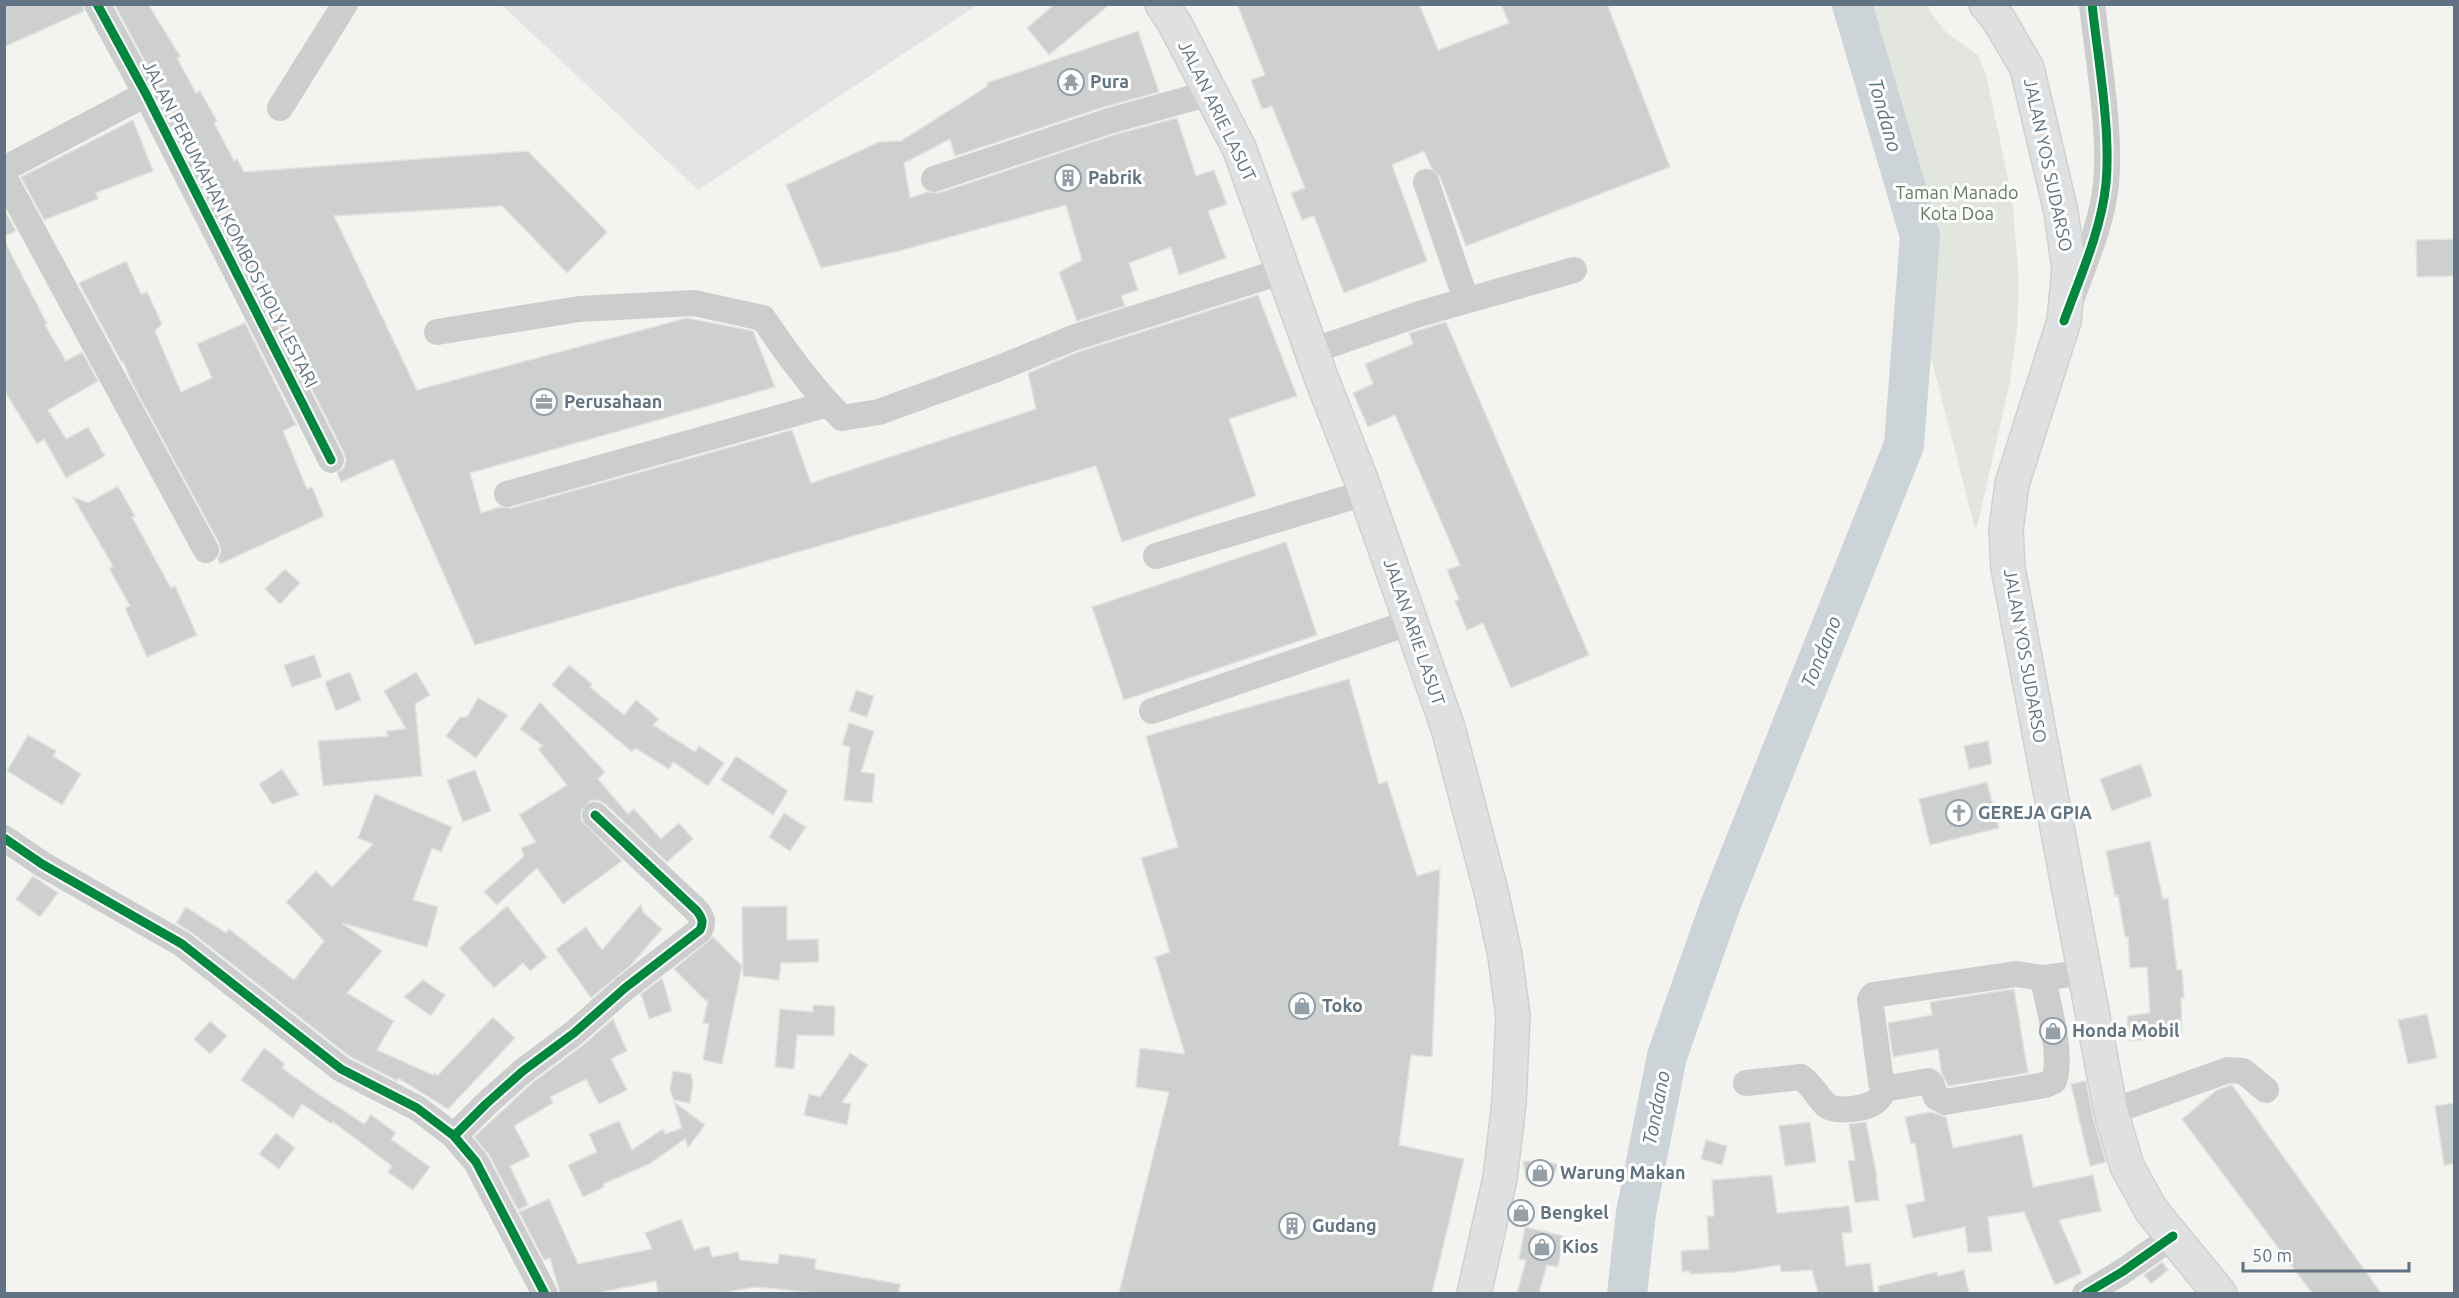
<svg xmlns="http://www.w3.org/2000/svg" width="2459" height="1298" font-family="Ubuntu,sans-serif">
	<rect width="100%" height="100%" fill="#f3f3f0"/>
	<!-- built -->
	<path fill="#e3e4e3" d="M 502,5 L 977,5 L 698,190 Z"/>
	<!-- green -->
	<path fill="#e2e6de" d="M 1856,5 L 1927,5 L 1936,20 L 1947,33 L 1978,55 L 1986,74 L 2012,198 L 2019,280 L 2017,329 L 2010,381 L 1976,532 L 1928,346 L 1923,292 L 1913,241 L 1901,210 L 1904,168 L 1886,83 L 1870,36 Z"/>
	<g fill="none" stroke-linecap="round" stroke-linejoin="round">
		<!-- river -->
		<path stroke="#ccd4d7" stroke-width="40" d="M 1627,1294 L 1636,1213 L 1667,1056 L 1720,906 L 1904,445 L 1920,236 L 1852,4"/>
	</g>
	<!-- building -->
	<path fill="#cecfcf" stroke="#e2e2e0" stroke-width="1.5" d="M 4,4 L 82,4 L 84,11 L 4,47 Z
		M 114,4 L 148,4 L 180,56 L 177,58 L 196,93 L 200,91 L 217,121 L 214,123 L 234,161 L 237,159 L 244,172 L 528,151 L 607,232 L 567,273 L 502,206 L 334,216 L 417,390 L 687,318 L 753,331 L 775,387 L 470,473 L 481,513 L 500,507 L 511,508 L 792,430 L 811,483 L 1036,409 L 1028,373 L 1078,352 L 1258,295 L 1297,396 L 1229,419 L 1256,496 L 1122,542 L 1096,466 L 475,645 L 393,459 L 341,482 L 337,473 L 344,468 L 346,460 L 344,453 L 159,87 Z
		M 1055,4 L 1110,4 L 1049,55 L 1027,28 Z
		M 1237,4 L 1419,4 L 1438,50 L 1509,23 L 1501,4 L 1607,4 L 1670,167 L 1466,246 L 1440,177 L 1432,169 L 1424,151 L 1392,165 L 1427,261 L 1344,293 L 1314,216 L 1302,220 L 1291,193 L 1305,188 L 1272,106 L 1262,109 L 1251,80 L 1265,75 Z
		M 1138,31 L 1159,92 L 1104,107 L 955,156 L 950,139 L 904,163 L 910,198 L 928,192 L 939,193 L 1113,135 L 1177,118 L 1196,176 L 1214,170 L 1227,204 L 1208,211 L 1226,258 L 1179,275 L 1171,247 L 1129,263 L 1138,290 L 1121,296 L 1125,306 L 1077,321 L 1059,272 L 1082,260 L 1066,205 L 903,250 L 821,268 L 786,185 L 879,142 L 901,141 L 988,86 L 987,83 Z
		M 133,120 L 153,171 L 96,193 L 98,199 L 44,220 L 21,177 Z
		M 4,209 L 16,231 L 4,236 Z
		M 2454,239 L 2454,276 L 2417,277 L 2416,240 Z
		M 4,240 L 47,324 L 45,325 L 66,361 L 82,352 L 98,381 L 48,410 L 66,439 L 88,427 L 105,456 L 66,478 L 44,439 L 37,444 L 4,390 Z
		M 126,261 L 141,294 L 147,292 L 162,324 L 155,331 L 181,392 L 212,378 L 197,344 L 245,323 L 296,425 L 283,431 L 307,489 L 312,487 L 324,516 L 220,564 L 218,559 L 221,551 L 219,543 L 132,383 L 123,361 L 122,363 L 79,283 Z
		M 1446,322 L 1589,655 L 1511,688 L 1483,623 L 1467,630 L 1455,601 L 1459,599 L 1447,570 L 1460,565 L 1395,415 L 1368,427 L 1353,393 L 1373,384 L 1365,364 L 1413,344 L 1409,333 Z
		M 118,486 L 135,516 L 132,517 L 171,588 L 175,586 L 197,635 L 147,657 L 125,608 L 130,606 L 109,568 L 113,566 L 73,497 L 88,503 Z
		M 1286,542 L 1317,635 L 1124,700 L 1092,607 Z
		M 285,569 L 300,583 L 280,604 L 265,589 Z
		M 314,655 L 322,677 L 292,687 L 284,665 Z
		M 569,665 L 592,684 L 590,687 L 624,715 L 636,700 L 659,719 L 653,725 L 695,752 L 699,746 L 724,763 L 708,786 L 673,762 L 669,769 L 635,748 L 632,752 L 552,685 Z
		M 350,672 L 361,700 L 336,711 L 325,682 Z
		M 416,672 L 430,695 L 415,704 L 422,776 L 323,786 L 318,741 L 388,736 L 387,731 L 406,729 L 384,691 Z
		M 1349,679 L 1379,784 L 1387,781 L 1417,876 L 1440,869 L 1432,1057 L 1411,1055 L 1399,1145 L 1464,1159 L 1432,1293 L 1119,1293 L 1169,1092 L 1136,1087 L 1140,1048 L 1185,1054 L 1155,957 L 1170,952 L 1141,858 L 1178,847 L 1146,736 Z
		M 856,690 L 874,696 L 867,717 L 849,711 Z
		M 478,698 L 508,715 L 476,758 L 446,736 L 460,717 L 467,717 Z
		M 540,702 L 605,772 L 598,779 L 628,814 L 634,809 L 661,839 L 679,823 L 693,839 L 667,862 L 605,804 L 598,800 L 590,801 L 581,811 L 581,820 L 622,861 L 563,904 L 537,868 L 497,905 L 484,892 L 524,856 L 521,848 L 536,842 L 519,815 L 567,785 L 538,749 L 543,746 L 520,729 Z
		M 849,723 L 874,731 L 861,772 L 875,774 L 872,803 L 844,800 L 850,747 L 842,745 Z
		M 28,735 L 56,751 L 53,756 L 81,774 L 62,805 L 7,771 Z
		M 1988,741 L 1992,764 L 1969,769 L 1964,746 Z
		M 736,756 L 788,791 L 773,815 L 721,780 Z
		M 2141,764 L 2152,796 L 2112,811 L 2100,779 Z
		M 282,769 L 299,795 L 272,804 L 259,784 Z
		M 475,770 L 491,811 L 463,822 L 447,780 Z
		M 1987,782 L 1999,828 L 1930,845 L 1919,799 Z
		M 375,794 L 452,827 L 441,852 L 432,848 L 413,900 L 438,907 L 427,947 L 342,923 L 382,951 L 347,993 L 394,1021 L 377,1050 L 433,1075 L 434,1073 L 438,1075 L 493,1017 L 515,1038 L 448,1109 L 398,1078 L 397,1081 L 349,1056 L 191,932 L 176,923 L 186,907 L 226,933 L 229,929 L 294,980 L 324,941 L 286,902 L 316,871 L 332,887 L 373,844 L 358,838 Z
		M 784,813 L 806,827 L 790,851 L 769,837 Z
		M 2150,841 L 2163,899 L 2168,898 L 2177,970 L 2182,970 L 2184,998 L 2181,998 L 2182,1034 L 2157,1035 L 2158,1038 L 2130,1041 L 2127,1016 L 2150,1013 L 2147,967 L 2130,968 L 2128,937 L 2125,937 L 2118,895 L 2115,896 L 2106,851 Z
		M 33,876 L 58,893 L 40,917 L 16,899 Z
		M 641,904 L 643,912 L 662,929 L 631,965 L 591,998 L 556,949 L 586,927 L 602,950 Z
		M 507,906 L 547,957 L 530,971 L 523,963 L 494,988 L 459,948 Z
		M 787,906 L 787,940 L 818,939 L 819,962 L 781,963 L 779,980 L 743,976 L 742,907 Z
		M 713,937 L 742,966 L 722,1064 L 703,1060 L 709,1024 L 703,1023 L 708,1000 L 706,1001 L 674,969 Z
		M 662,978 L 672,1011 L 649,1019 L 641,994 Z
		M 423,980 L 445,995 L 431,1016 L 404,997 Z
		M 2014,989 L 2028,1073 L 1948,1086 L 1942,1074 L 1938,1049 L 1893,1057 L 1888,1023 L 1932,1015 L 1930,1002 Z
		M 813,1005 L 835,1006 L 834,1036 L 797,1035 L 794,1069 L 775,1067 L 780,1009 L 813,1012 Z
		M 2427,1014 L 2437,1058 L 2408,1064 L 2398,1020 Z
		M 613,1019 L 627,1051 L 611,1059 L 627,1090 L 599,1104 L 586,1079 L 550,1097 L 553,1103 L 514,1126 L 530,1156 L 510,1166 L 528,1205 L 518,1210 L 489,1155 L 474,1137 L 532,1083 L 583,1045 Z
		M 210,1021 L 227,1036 L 210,1054 L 194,1039 Z
		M 264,1048 L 285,1064 L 282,1068 L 318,1094 L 364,1124 L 371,1115 L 396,1133 L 391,1139 L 430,1167 L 413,1190 L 388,1172 L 392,1166 L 333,1122 L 332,1124 L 302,1104 L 293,1118 L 241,1080 Z
		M 850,1053 L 868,1065 L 842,1102 L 851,1104 L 847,1125 L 804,1115 L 809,1094 L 820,1097 Z
		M 673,1071 L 691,1074 L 693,1082 L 690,1103 L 674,1100 L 670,1090 Z
		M 2086,1081 L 2093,1117 L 2106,1162 L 2090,1166 L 2071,1084 Z
		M 2232,1085 L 2381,1293 L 2312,1293 L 2182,1119 L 2217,1090 Z
		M 674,1102 L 705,1125 L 688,1148 L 685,1139 L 649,1164 L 603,1184 L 604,1187 L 583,1197 L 568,1165 L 597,1152 L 589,1134 L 619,1121 L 632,1150 L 663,1129 L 665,1134 L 682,1128 Z
		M 2454,1103 L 2454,1164 L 2444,1165 L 2435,1106 Z
		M 1931,1112 L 1946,1117 L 1953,1148 L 2022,1134 L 2033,1187 L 2093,1175 L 2101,1211 L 2059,1220 L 2082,1273 L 2055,1285 L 2024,1212 L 1988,1217 L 1992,1251 L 1968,1253 L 1965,1227 L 1913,1238 L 1906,1205 L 1925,1201 L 1915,1143 L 1911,1144 L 1905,1117 Z
		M 1810,1122 L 1816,1162 L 1785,1166 L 1779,1126 Z
		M 1866,1122 L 1877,1176 L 1876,1177 L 1879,1200 L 1855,1203 L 1848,1161 L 1855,1160 L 1849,1124 Z
		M 276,1133 L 295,1148 L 279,1169 L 259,1154 Z
		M 1706,1140 L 1727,1146 L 1722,1165 L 1701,1159 Z
		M 1523,1161 L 1558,1164 L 1550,1183 L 1526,1180 Z
		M 1772,1175 L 1777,1213 L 1849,1206 L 1852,1232 L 1842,1233 L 1846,1266 L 1870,1263 L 1874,1293 L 1818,1293 L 1812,1270 L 1781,1272 L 1780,1265 L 1736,1272 L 1690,1274 L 1690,1271 L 1682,1272 L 1681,1251 L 1709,1249 L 1707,1216 L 1714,1216 L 1712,1180 Z
		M 549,1199 L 578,1264 L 652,1249 L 645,1233 L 681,1219 L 694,1250 L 709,1246 L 712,1257 L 738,1252 L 740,1260 L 778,1264 L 779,1254 L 816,1259 L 815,1269 L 900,1284 L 899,1293 L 817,1293 L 756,1287 L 721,1293 L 658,1293 L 656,1281 L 597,1293 L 560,1293 L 550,1258 L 544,1260 L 519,1212 Z
		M 1525,1227 L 1564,1236 L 1558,1267 L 1547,1265 L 1539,1293 L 1517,1293 L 1526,1260 L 1519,1259 Z
		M 2162,1262 L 2168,1270 L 2151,1284 L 2144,1275 Z
		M 1964,1270 L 1969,1293 L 1879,1293 L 1878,1286 L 1937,1272 L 1938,1276 Z"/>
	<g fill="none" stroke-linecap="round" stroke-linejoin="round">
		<defs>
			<path id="major" d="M 1162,4 L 1175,24 L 1240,150 L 1321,377 L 1360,477 L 1448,728 L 1492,895 L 1505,956 L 1513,1016 L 1509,1103 L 1500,1178 L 1474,1294"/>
			<path id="highway" d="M 1986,4 L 1999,20 L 2027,68 L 2061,212 L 2069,269 L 2064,321 L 2012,484 L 2006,530 L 2008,568 L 2111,1112 L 2127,1166 L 2151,1210 L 2220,1294"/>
		</defs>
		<!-- major casing -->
		<use href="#major" stroke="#cfd0cf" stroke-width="36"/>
		<!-- highway casing -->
		<use href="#highway" stroke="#d0d1d0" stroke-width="36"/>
		<!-- minor -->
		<path stroke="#cccdcd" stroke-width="26" d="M 97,4 L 146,94 L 331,460
			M 280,108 L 345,4
			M 4,169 L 146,94
			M 4,177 L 206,550
			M 934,179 L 1109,121 L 1210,93
			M 1426,182 L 1466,300
			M 2073,295 C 2086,259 2102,223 2106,184 C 2111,131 2098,59 2092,4
			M 437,332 L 579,309 L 694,303 L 763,318 C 787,354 811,387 842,418 L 879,412 L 997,369 L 1073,338 L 1283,271
			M 1312,351 L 1419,314 L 1574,270
			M 507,494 L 828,404
			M 1156,556 L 1365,493
			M 1152,711 L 1411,622
			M 4,838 L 42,864 L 182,944 L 341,1069 L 417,1108 L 454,1136 L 476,1162 L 545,1294
			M 2043,978 C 2048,1006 2063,1054 2054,1081 L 2045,1085 L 1945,1102 L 1936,1097 L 1931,1083 L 1928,1081 L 1890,1088 L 1885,1087 L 1881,1082 L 1870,999 L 1873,995 L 2016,974 L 2043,978 L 2085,972
			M 1746,1083 L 1801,1077 C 1812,1085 1817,1096 1826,1105 C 1834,1113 1866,1109 1875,1102 C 1880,1098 1883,1093 1885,1087
			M 2111,1112 L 2228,1070 L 2243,1071 L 2266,1090
			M 454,1136 L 486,1104 L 523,1071 L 574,1033 L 625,988 L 700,930 C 704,922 702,918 697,911 L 595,815
			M 2085,1294 L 2122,1272 L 2173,1236"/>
		<!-- major -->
		<use href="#major" stroke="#dfe0e1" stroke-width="33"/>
		<!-- highway -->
		<use href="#highway" stroke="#dfe0e1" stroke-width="33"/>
		<defs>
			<path id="cycleway" d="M 97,4 L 146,94 L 331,460
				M 2064,321 C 2080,277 2101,231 2106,184 C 2111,129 2098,60 2092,4
				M 4,838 L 42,864 L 182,944 L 341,1069 L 417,1108 L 454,1136 L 476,1162 L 545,1294
				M 454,1136 L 486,1104 L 523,1071 L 574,1033 L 625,988 L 700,930 C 704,922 702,918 697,911 L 595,815
				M 2085,1294 L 2122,1272 L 2173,1236"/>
		</defs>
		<!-- cycleway casing -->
		<use href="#cycleway" stroke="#fff" stroke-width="13"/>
		<!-- cycleway -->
		<use href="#cycleway" stroke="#00873e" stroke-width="9"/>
	</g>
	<!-- icons -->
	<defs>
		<symbol id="temple-ring" viewBox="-11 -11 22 22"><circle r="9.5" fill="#fff" stroke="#949fa8" stroke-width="1.5"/><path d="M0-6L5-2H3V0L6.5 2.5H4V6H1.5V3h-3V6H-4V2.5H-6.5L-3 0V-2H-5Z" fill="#949fa8"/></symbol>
		<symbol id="building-ring" viewBox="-11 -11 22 22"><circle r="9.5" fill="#fff" stroke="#949fa8" stroke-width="1.5"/><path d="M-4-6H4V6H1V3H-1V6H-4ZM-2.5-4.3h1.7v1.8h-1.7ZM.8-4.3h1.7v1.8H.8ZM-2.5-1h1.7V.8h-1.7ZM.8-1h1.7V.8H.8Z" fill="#949fa8"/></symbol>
		<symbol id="office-ring" viewBox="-11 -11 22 22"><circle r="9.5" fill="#fff" stroke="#949fa8" stroke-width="1.5"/><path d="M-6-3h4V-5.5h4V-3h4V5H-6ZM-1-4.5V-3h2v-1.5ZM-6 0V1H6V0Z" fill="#949fa8"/></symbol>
		<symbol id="church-ring" viewBox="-11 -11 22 22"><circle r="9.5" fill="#fff" stroke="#949fa8" stroke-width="1.5"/><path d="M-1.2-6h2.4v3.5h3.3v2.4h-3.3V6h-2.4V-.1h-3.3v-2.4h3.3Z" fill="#949fa8"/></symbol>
		<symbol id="shop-ring" viewBox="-11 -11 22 22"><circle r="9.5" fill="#fff" stroke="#949fa8" stroke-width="1.5"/><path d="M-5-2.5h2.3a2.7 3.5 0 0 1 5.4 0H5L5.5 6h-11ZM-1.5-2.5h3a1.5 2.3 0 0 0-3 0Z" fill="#949fa8"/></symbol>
	</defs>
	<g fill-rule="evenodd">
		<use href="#temple-ring" x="1056" y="67" width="30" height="30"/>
		<use href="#building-ring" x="1053" y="163" width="30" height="30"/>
		<use href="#office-ring" x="529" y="387" width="30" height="30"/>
		<use href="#church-ring" x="1944" y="798" width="30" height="30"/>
		<use href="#shop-ring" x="1287" y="991" width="30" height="30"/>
		<use href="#shop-ring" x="2038" y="1016" width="30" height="30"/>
		<use href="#shop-ring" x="1525" y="1158" width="30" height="30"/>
		<use href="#shop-ring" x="1506" y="1198" width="30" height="30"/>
		<use href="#building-ring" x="1277" y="1211" width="30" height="30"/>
		<use href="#shop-ring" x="1527" y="1232" width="30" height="30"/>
	</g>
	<g text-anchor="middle" stroke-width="6" stroke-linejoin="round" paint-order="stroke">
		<!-- poi labels -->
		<g font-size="18" font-weight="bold" fill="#617282" stroke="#fff" text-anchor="start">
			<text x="1090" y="88">Pura</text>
			<text x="1088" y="184">Pabrik</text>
			<text x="564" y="408">Perusahaan</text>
			<text x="1978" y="819">GEREJA GPIA</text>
			<text x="1322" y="1012">Toko</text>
			<text x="2072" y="1037">Honda Mobil</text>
			<text x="1560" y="1179">Warung Makan</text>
			<text x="1540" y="1219">Bengkel</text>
			<text x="1312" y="1232">Gudang</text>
			<text x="1562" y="1253">Kios</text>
		</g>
		<!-- street labels -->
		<g font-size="18" fill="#617282" stroke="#fff">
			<text transform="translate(1217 111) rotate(64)" y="6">JALAN ARIE LASUT</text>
			<text transform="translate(2048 165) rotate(78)" y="6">JALAN YOS SUDARSO</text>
			<text transform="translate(230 224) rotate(63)" y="6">JALAN PERUMAHAN KOMBOS HOLY LESTARI</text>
			<text transform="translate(1414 632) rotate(71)" y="6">JALAN ARIE LASUT</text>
			<text transform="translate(2025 656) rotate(80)" y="6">JALAN YOS SUDARSO</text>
		</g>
		<!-- park labels -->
		<g font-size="18" fill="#647960" stroke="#fff">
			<text x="1957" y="199">Taman Manado<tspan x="1957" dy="21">Kota Doa</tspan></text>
		</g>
		<!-- water labels -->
		<g font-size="20" font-style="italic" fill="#5c7580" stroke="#fff">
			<text transform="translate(1885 115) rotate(74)" y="7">Tondano</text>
			<text transform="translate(1821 652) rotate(-68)" y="7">Tondano</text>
			<text transform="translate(1656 1108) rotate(-79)" y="7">Tondano</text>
		</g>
	</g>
	<!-- border -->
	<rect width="2459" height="1298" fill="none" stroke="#617282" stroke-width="12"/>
	<!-- scale -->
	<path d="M2243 1262v9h166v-9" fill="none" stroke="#617282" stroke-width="3"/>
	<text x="2252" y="1262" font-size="18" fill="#617282" stroke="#ffffff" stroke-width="4.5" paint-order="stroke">50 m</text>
</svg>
